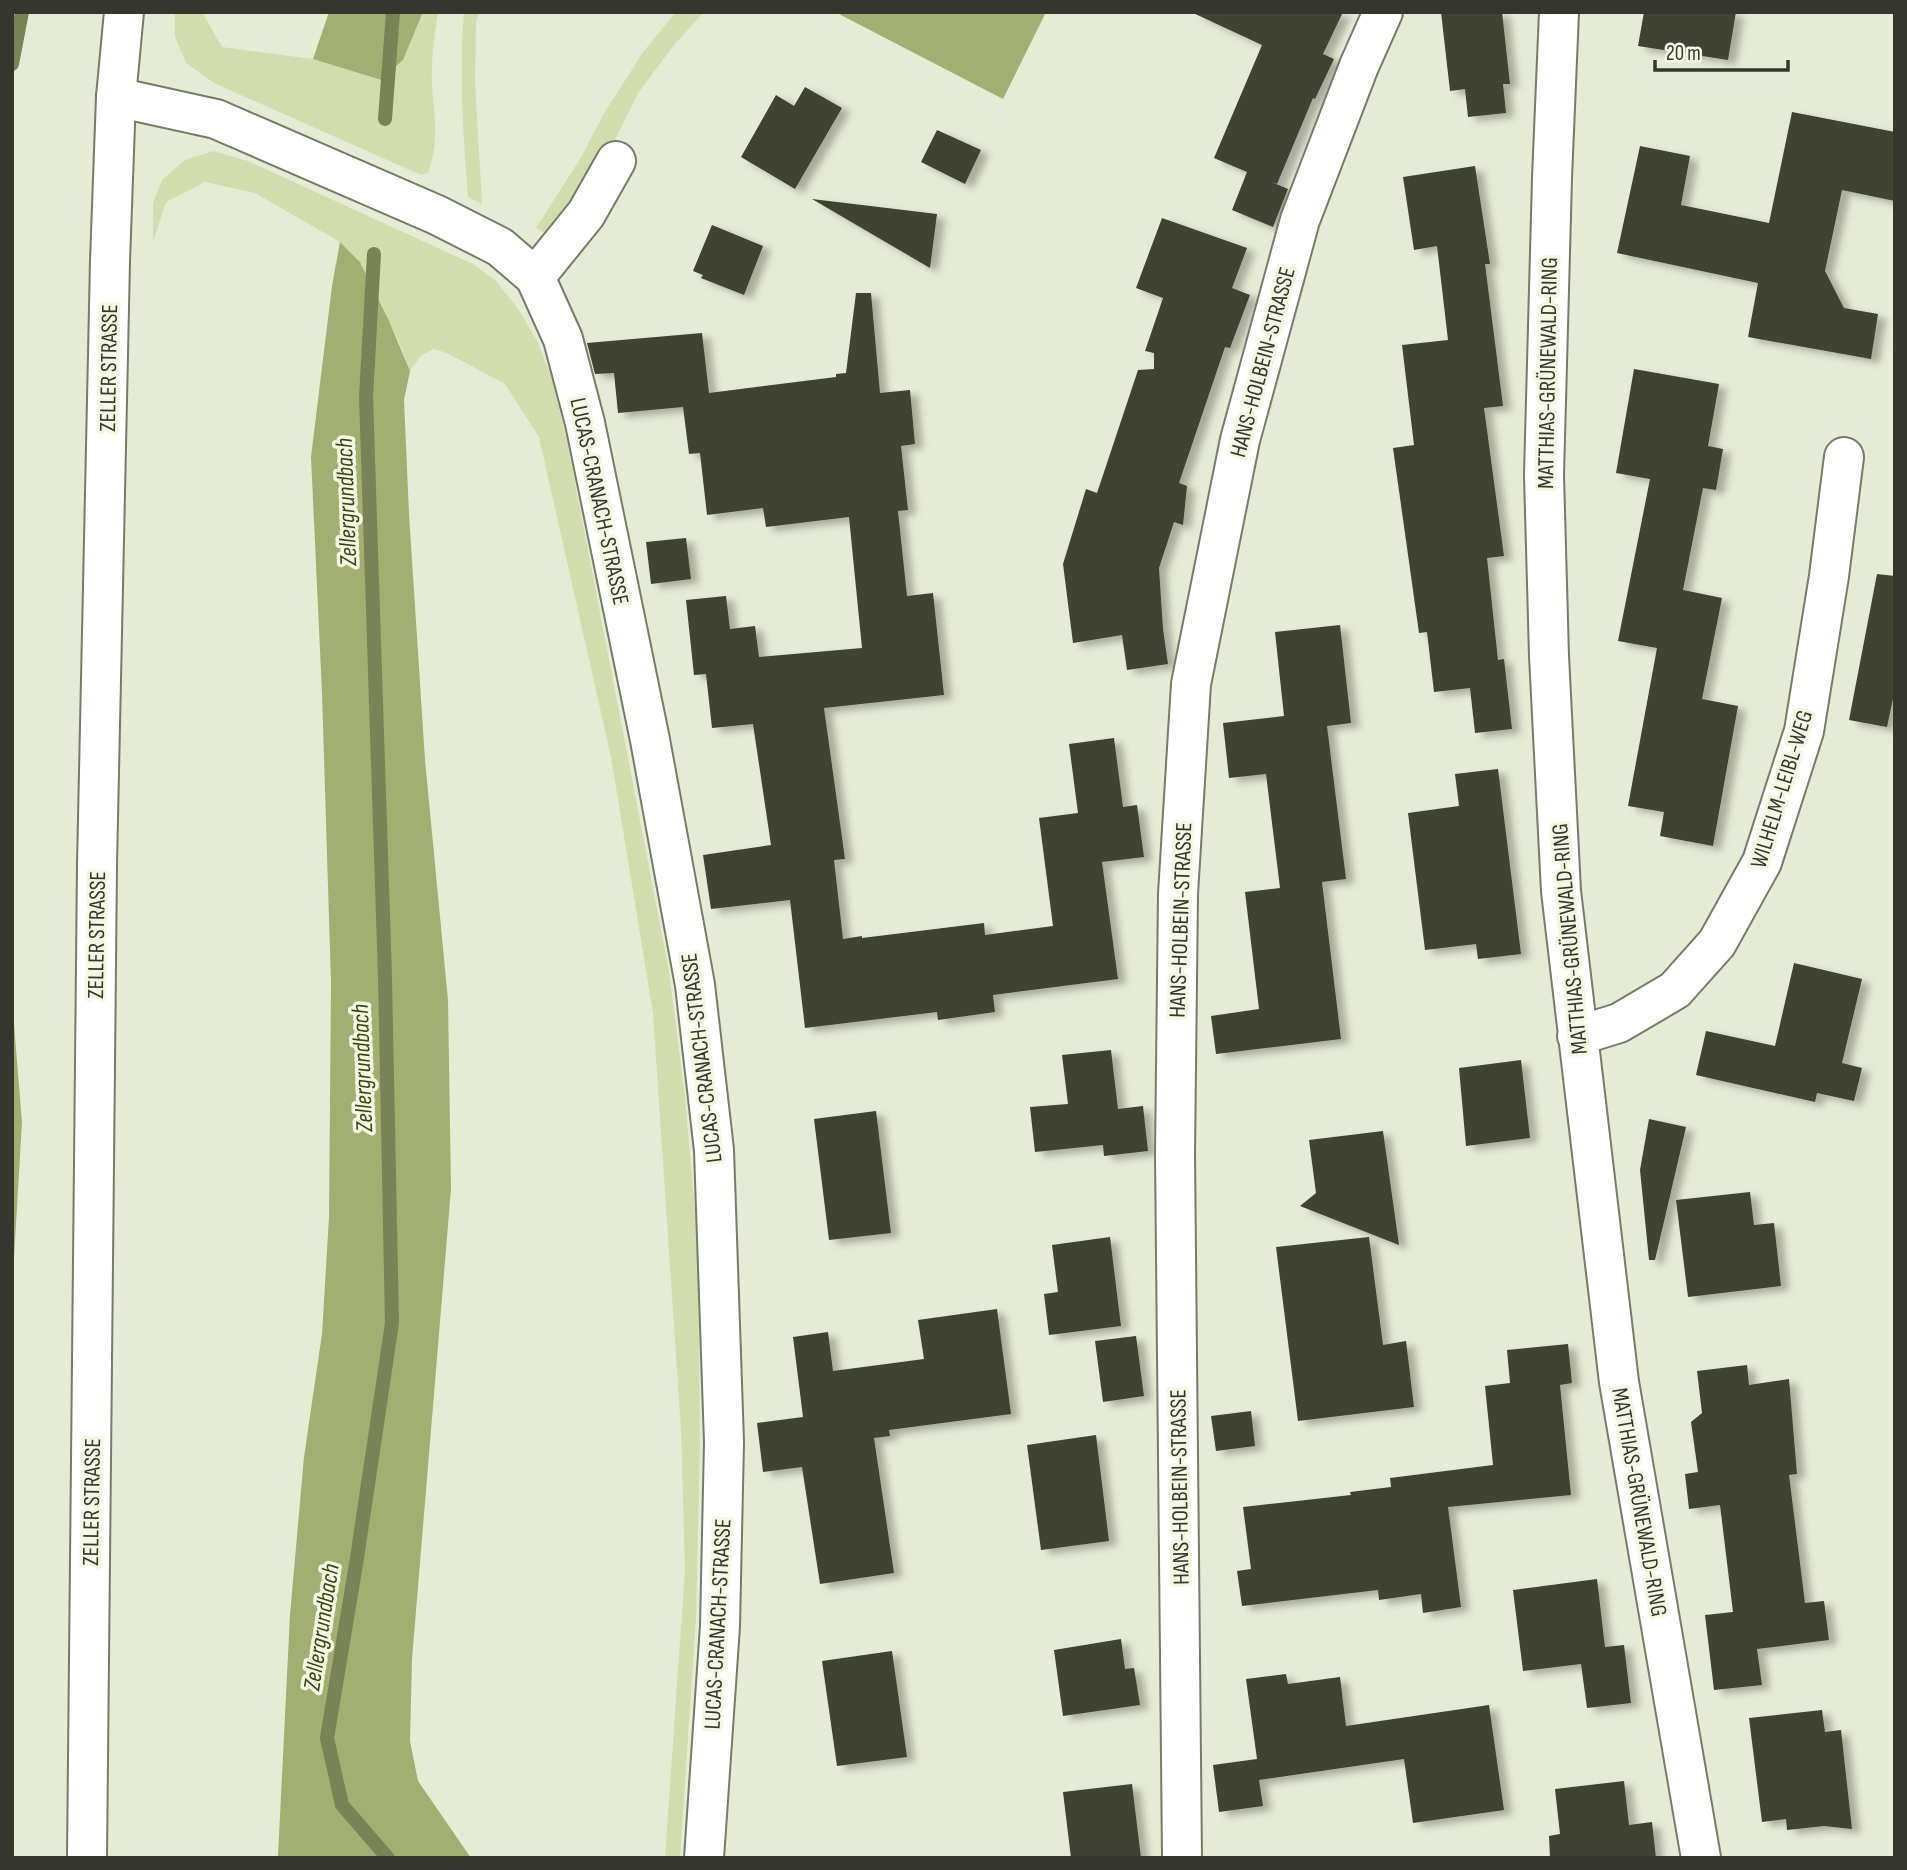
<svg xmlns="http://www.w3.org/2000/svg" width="1907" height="1870" font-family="'Sofia Sans Condensed',sans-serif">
	<defs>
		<filter id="shadow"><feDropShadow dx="8" dy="4.5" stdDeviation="3.5" flood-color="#0004"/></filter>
	</defs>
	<rect width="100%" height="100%" fill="#e6ebd5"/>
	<!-- green -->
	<path fill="#d2ddad" d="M 175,12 L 202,12 L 222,47 L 313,59 L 380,80 L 403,60 L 423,12 L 438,12 C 434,36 431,60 432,85 C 434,119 440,138 428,173 L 421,175 L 214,83 L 186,63 L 175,37 Z
		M 464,12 L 479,12 L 476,23 L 475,81 L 482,204 L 468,197 C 463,135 459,74 464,12 Z
		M 676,12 L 704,12 L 674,45 L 638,93 L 610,150 L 552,237 L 536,228 L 580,159 L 606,110 L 644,51 Z
		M 213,151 L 248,161 L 475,265 L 496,281 L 519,310 L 537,341 L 551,375 L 568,446 L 669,971 L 685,1097 L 698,1248 L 700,1439 L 696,1619 L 680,1858 L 665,1858 L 685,1569 L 681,1430 L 653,1013 L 611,757 L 539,437 L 505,384 L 447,353 L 434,349 L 421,355 L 410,371 L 399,342 L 360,262 L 340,242 L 255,193 L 205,182 L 166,202 L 153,242 L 153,203 L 162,180 L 185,160 Z"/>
	<!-- forest -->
	<path fill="#a3af71" d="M 329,12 L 423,12 L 403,60 L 381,80 L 313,59 Z
		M 835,12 L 1046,12 L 1003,99 Z
		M 340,242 L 360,262 L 389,321 L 410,371 L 404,400 L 409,514 L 425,760 L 448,1000 L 451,1189 L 412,1659 L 410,1741 L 418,1781 L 471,1858 L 279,1858 L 278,1856 L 290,1615 L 304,1457 L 322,1334 L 329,1217 L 331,983 L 322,693 L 311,457 L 332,286 Z
		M 12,1000 L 22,1122 L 12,1292 Z"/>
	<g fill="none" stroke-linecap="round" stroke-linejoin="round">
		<!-- stream -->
		<path stroke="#7a8355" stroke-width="14" d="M 12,64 L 22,12
			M 385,119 L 393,12
			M 374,254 L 366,397 L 385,977 L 392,1323 L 357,1558 L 327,1738 L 342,1805 L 388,1858"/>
	</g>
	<!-- building -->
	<path fill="#3f4331" filter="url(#shadow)" d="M 1191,12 L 1343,12 L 1323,54 L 1334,59 L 1315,99 L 1313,98 L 1277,184 L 1271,182 L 1288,189 L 1273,227 L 1232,210 L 1247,172 L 1214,158 L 1262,45 Z
		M 1441,12 L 1502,12 L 1510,84 L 1503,84 L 1506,113 L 1468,117 L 1465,89 L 1450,91 Z
		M 1644,12 L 1736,12 L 1728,60 L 1638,46 Z
		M 805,87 L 842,108 L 795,189 L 741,157 L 776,95 L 794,106 Z
		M 1792,112 L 1895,132 L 1895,201 L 1842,190 L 1825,271 L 1844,308 L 1878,314 L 1871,359 L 1748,337 L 1758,283 L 1617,253 L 1640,146 L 1690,156 L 1681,205 L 1769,223 Z
		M 937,130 L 981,150 L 965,184 L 921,162 Z
		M 1475,166 L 1490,264 L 1485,264 L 1503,406 L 1484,408 L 1504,556 L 1487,558 L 1498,660 L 1504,659 L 1512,729 L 1475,733 L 1470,688 L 1434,692 L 1427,632 L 1419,633 L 1393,448 L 1414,445 L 1402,345 L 1448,340 L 1437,246 L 1414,250 L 1403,177 Z
		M 812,199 L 937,214 L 930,268 Z
		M 1162,218 L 1247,248 L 1232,288 L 1250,295 L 1230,348 L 1225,347 L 1179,483 L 1187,486 L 1183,525 L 1174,522 L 1159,568 L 1163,629 L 1168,664 L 1127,670 L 1122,635 L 1073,643 L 1063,564 L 1086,489 L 1097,493 L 1138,370 L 1154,369 L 1154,353 L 1145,351 L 1163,298 L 1136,288 Z
		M 712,225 L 763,246 L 744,295 L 701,278 L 703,275 L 693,271 Z
		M 856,293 L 871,293 L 880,393 L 910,390 L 915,444 L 901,446 L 908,510 L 898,511 L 907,596 L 933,593 L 944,695 L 824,708 L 845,859 L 834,860 L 843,939 L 862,936 L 862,938 L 984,923 L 985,935 L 1053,926 L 1039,818 L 1078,813 L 1069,744 L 1114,738 L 1123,807 L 1137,805 L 1144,857 L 1102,862 L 1118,979 L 993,995 L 995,1012 L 938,1020 L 937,1012 L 805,1028 L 790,900 L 711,909 L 703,855 L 771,845 L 753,724 L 712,728 L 706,674 L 694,675 L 686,600 L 726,596 L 730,629 L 755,626 L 759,657 L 862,648 L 849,517 L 766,527 L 763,508 L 707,515 L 700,453 L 689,454 L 683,407 L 618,413 L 614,373 L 595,374 L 587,343 L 702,333 L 709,393 L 836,377 L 836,374 L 846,373 Z
		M 1634,369 L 1719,384 L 1708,446 L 1723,449 L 1716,490 L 1703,488 L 1683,590 L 1722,598 L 1702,699 L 1738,706 L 1713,846 L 1660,836 L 1664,812 L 1628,806 L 1657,648 L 1618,641 L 1650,479 L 1616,473 Z
		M 686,538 L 691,579 L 651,584 L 646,542 Z
		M 1877,574 L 1895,576 L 1895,689 L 1887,727 L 1849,720 Z
		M 1340,625 L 1351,723 L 1327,726 L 1346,879 L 1322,882 L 1341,1039 L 1216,1054 L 1211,1016 L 1259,1009 L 1245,892 L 1280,888 L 1266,774 L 1229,778 L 1223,723 L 1284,716 L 1275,632 Z
		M 1498,769 L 1521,954 L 1478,959 L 1476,944 L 1425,950 L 1408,813 L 1459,806 L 1455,774 Z
		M 1794,963 L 1862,979 L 1842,1063 L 1862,1068 L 1854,1101 L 1817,1093 L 1815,1102 L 1696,1075 L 1706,1031 L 1775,1046 Z
		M 1111,1050 L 1118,1109 L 1143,1106 L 1148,1151 L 1104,1156 L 1103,1145 L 1035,1152 L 1030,1107 L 1068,1104 L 1062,1055 Z
		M 1521,1060 L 1530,1138 L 1466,1146 L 1459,1068 Z
		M 876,1111 L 891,1233 L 829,1240 L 814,1119 Z
		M 1649,1119 L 1686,1127 L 1655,1260 L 1649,1260 L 1640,1170 Z
		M 1383,1131 L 1399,1245 L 1300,1206 L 1316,1193 L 1309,1140 Z
		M 1750,1192 L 1754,1225 L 1774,1223 L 1781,1286 L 1688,1297 L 1676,1200 Z
		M 1110,1237 L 1121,1326 L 1049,1335 L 1044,1294 L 1058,1292 L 1052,1245 Z
		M 1369,1237 L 1383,1345 L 1406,1341 L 1414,1407 L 1298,1421 L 1276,1247 Z
		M 997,1309 L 1011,1414 L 889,1430 L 890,1436 L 874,1438 L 894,1573 L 820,1584 L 802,1467 L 763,1472 L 757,1423 L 803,1417 L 793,1337 L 828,1332 L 833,1371 L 924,1359 L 918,1320 Z
		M 1136,1336 L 1144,1396 L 1103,1402 L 1095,1341 Z
		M 1568,1344 L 1572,1383 L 1560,1385 L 1571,1495 L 1448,1507 L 1461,1607 L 1423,1613 L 1421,1594 L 1379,1600 L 1378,1590 L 1242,1606 L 1237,1571 L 1251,1569 L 1243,1507 L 1351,1495 L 1350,1492 L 1391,1487 L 1390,1478 L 1493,1465 L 1485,1386 L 1510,1383 L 1507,1350 Z
		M 1747,1365 L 1749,1385 L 1789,1379 L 1797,1474 L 1789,1475 L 1805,1603 L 1824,1601 L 1829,1640 L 1757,1649 L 1762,1685 L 1714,1690 L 1705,1615 L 1733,1612 L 1720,1505 L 1689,1509 L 1685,1474 L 1698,1472 L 1691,1422 L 1702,1413 L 1697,1371 Z
		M 1251,1411 L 1255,1446 L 1216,1451 L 1211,1416 Z
		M 1096,1435 L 1109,1541 L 1041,1550 L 1027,1445 Z
		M 1597,1579 L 1605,1647 L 1624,1645 L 1631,1703 L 1587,1708 L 1581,1664 L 1523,1671 L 1513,1590 Z
		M 1121,1639 L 1125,1669 L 1134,1668 L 1140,1705 L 1063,1716 L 1054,1650 Z
		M 892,1651 L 907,1757 L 837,1766 L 822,1661 Z
		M 1286,1674 L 1288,1684 L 1340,1677 L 1346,1726 L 1489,1705 L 1504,1810 L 1413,1823 L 1404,1759 L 1259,1780 L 1263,1806 L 1219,1812 L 1213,1765 L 1257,1759 L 1246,1679 Z
		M 1822,1710 L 1825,1732 L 1841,1730 L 1852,1829 L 1824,1826 L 1787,1830 L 1786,1819 L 1762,1822 L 1749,1718 Z
		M 1624,1781 L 1629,1825 L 1652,1822 L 1656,1858 L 1550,1858 L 1549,1836 L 1560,1834 L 1555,1789 Z
		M 1132,1784 L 1141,1858 L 1071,1858 L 1063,1792 Z"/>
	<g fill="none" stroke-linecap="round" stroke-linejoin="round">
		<defs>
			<path id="street" d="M 1559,12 L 1552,178 L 1544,475 L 1549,656 L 1561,891 L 1619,1382 L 1701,1858
				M 116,97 L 216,119 L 437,215 L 500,247 L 535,277 L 563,339 L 585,423 L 650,740 L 695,985 L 714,1150 L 724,1442 L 720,1626 L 704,1858
				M 535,277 L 586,214 L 616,161
				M 1577,1036 L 1619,1023 L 1675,990 L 1717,943 L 1762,862 L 1804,731 L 1829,576 L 1844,457
				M 1182,1858 L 1175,1154 L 1178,894 L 1191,684 L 1240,440 L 1300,220 L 1359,66 L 1383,12"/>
			<path id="secondary" d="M 87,1858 L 97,865 L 110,261 L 116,97 L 124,12"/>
		</defs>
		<!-- street casing -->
		<use href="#street" stroke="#777b68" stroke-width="42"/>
		<!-- secondary casing -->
		<use href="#secondary" stroke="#777b68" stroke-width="42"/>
		<!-- street -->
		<use href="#street" stroke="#fff" stroke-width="38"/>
		<!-- secondary -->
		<use href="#secondary" stroke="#fff" stroke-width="38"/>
	</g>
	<g text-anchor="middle" stroke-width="7" stroke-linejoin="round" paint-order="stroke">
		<!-- street labels -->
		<g font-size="23" fill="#35372e" stroke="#f3f8e3">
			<text transform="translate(1262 362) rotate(-75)" y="8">HANS-HOLBEIN-STRASSE</text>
			<text transform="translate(108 368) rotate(-89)" y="8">ZELLER STRASSE</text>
			<text transform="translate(1547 373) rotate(-89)" y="8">MATTHIAS-GRÜNEWALD-RING</text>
			<text transform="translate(600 501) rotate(78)" y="8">LUCAS-CRANACH-STRASSE</text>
			<text transform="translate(1781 789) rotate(-73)" y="8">WILHELM-LEIBL-WEG</text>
			<text transform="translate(1180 920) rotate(-88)" y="8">HANS-HOLBEIN-STRASSE</text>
			<text transform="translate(96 935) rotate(-89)" y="8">ZELLER STRASSE</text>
			<text transform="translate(1569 939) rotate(-95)" y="8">MATTHIAS-GRÜNEWALD-RING</text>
			<text transform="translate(701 1058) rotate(-97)" y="8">LUCAS-CRANACH-STRASSE</text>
			<text transform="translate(1179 1487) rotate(-91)" y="8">HANS-HOLBEIN-STRASSE</text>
			<text transform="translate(91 1502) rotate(-89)" y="8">ZELLER STRASSE</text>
			<text transform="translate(1640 1502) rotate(80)" y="8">MATTHIAS-GRÜNEWALD-RING</text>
			<text transform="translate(717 1624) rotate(-87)" y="8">LUCAS-CRANACH-STRASSE</text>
		</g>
		<!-- water labels -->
		<g font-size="24" font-style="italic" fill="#3c4314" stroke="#f3f8e3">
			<text transform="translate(346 502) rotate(-92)" y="8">Zellergrundbach</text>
			<text transform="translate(362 1068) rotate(-92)" y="8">Zellergrundbach</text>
			<text transform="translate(321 1627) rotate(-81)" y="8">Zellergrundbach</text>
		</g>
	</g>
	<!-- border -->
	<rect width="1907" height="1870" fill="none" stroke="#35372e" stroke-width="28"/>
	<!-- scale -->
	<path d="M1655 60v10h133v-10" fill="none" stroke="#35372e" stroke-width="3.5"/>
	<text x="1666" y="60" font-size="21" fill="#35372e" stroke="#f3f8e3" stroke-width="5" paint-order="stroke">20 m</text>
</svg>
